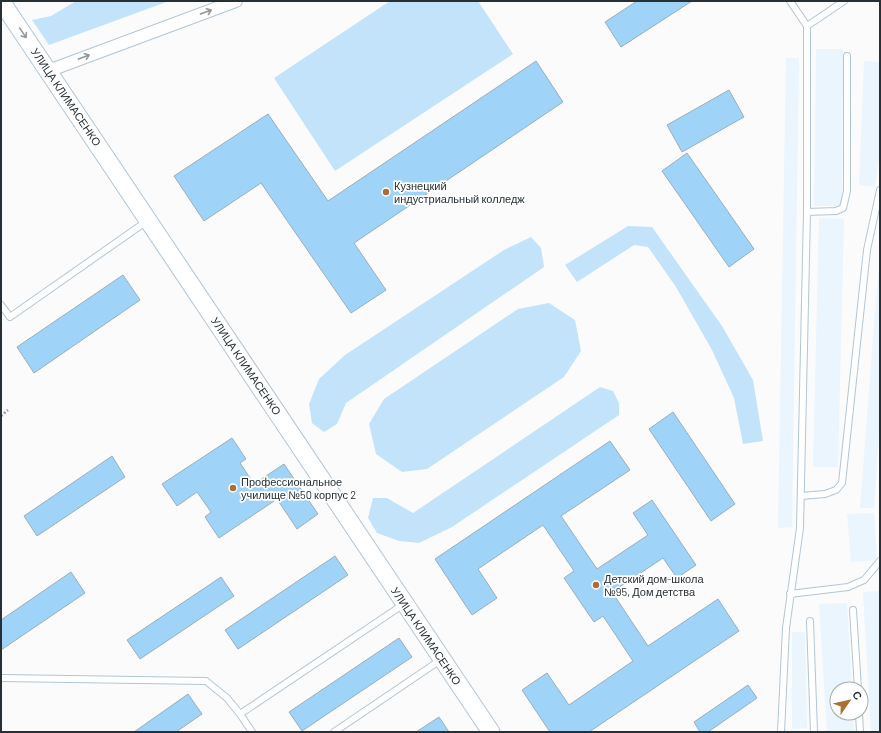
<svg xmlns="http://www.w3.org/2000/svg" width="881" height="733" font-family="Barlow,sans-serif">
	<rect width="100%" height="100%" fill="#fbfbfb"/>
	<!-- built -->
	<path fill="#eaf5fe" d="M 816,49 L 843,49 L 842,206 L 814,206 Z
		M 786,58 L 799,58 L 792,527 L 778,528 Z
		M 864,61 L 880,62 L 880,152 L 875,187 L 859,185 Z
		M 819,218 L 844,219 L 838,467 L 813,467 Z
		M 880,260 L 880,420 L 874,508 L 860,508 L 876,299 Z
		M 874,513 L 877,560 L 851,562 L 847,514 Z
		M 879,591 L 880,603 L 880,732 L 871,732 L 863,592 Z
		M 847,603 L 852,689 L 837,689 L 837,713 L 853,713 L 854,732 L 827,732 L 819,604 Z
		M 792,632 L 805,632 L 807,728 L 792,729 Z"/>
	<!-- green -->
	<path fill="#c3e3fa" d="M 76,1 L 169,1 L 49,45 L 32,20 L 51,16 Z
		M 390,1 L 478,1 L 513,54 L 335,171 L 274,78 Z
		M 628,226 L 652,227 L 722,326 L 753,380 L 763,441 L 743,444 L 734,398 L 712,350 L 676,287 L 648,247 L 634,245 L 577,282 L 565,265 Z
		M 531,237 L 541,248 L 544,267 L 346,403 L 337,424 L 324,432 L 312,423 L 309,404 L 319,379 L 345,355 L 504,250 Z
		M 549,303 L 575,320 L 581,351 L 564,377 L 427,469 L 402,472 L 376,454 L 369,424 L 384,399 L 518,309 Z
		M 600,387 L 613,391 L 619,403 L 619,415 L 452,527 L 419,543 L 399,541 L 377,533 L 368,518 L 373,498 L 387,498 L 413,513 Z"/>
	<!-- building -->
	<path fill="#9fd3f7" stroke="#9aaebd" d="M 637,1 L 692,1 L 621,47 L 605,22 Z
		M 536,61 L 563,102 L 354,243 L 386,290 L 351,313 L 261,183 L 204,221 L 174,176 L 268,114 L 328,201 Z
		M 729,90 L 744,117 L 682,152 L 667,125 Z
		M 687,153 L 754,249 L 729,267 L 662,171 Z
		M 123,275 L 140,300 L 34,373 L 17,347 Z
		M 673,412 L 735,504 L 711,521 L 649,429 Z
		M 232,438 L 246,459 L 240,463 L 254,484 L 284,464 L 318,514 L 297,529 L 277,499 L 219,538 L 205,517 L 211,512 L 197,492 L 177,506 L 162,484 Z
		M 610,441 L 630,470 L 561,516 L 597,569 L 648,535 L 633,513 L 652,500 L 696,565 L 677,578 L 663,558 L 612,592 L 648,646 L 718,599 L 739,631 L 589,732 L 550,732 L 522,690 L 547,673 L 569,705 L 633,661 L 603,616 L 594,622 L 564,578 L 574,571 L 543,525 L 478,569 L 497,598 L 472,615 L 435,559 Z
		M 112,456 L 125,477 L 37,536 L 24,516 Z
		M 335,556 L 348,575 L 238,649 L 225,630 Z
		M 71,572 L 85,593 L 1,650 L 1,620 Z
		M 221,577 L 234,596 L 140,659 L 127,640 Z
		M 399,638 L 412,657 L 302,731 L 289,712 Z
		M 748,685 L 757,698 L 708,732 L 700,732 L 694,722 Z
		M 188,694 L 202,714 L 176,732 L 134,732 Z
		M 439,717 L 449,732 L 416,732 Z"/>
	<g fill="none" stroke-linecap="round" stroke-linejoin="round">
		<defs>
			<path id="lane" d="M 790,1 L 807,26 L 844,1
				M 807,212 L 836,211 L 843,208 L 847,191 L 847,56
				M 1,305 L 10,317 L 147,221
				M 801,496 L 825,494 L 836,490 L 842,483 L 867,250 L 880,190
				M 790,594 L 848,587 L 864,580 L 880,561
				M 853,610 L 858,689
				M 810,621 L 814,732
				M 1,678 L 206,681 L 227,698 L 240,714
				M 859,713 L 860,732
				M 252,732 L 240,714 L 404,604
				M 334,732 L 442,659
				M 781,732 L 786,628 L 800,528 L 807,212 L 807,26"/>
			<path id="street" d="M 48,71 L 236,1"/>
			<path id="secondary" d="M 1,1 L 491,732"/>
		</defs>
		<!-- lane casing -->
		<use href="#lane" stroke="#b1c6d5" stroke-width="8"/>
		<!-- street casing -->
		<use href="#street" stroke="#b1c6d5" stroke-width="14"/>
		<!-- secondary casing -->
		<use href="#secondary" stroke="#b1c6d5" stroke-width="19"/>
		<!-- path -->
		<path stroke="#8d9194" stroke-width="2.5" stroke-dasharray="2 2" stroke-linecap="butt" d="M 1,416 L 8,410"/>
		<!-- lane -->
		<use href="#lane" stroke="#fff" stroke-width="6"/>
		<!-- street -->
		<use href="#street" stroke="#fff" stroke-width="12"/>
		<!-- secondary -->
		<use href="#secondary" stroke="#fff" stroke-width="17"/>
	</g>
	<!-- one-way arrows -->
	<defs><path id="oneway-shaft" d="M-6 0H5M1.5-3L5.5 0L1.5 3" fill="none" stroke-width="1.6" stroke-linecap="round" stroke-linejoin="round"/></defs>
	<g stroke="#93989a">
		<use href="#oneway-shaft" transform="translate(206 12) rotate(-20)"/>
		<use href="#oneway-shaft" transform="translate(23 33) rotate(56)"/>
		<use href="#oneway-shaft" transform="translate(84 57) rotate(-20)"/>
	</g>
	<!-- markers -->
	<g fill="#ac6e33" stroke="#fff" stroke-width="1.5">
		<circle cx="386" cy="192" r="4"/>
		<circle cx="233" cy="488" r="4"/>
		<circle cx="596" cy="585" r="4"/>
	</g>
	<g text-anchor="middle" stroke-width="3.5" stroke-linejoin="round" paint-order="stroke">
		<!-- street labels -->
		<g font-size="11" fill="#273035" stroke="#fff">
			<text transform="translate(66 97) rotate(56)" y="4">УЛИЦА КЛИМАСЕНКО</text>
			<text transform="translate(246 366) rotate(56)" y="4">УЛИЦА КЛИМАСЕНКО</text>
			<text transform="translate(426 636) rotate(56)" y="4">УЛИЦА КЛИМАСЕНКО</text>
		</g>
		<!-- poi labels -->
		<g font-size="11" fill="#273035" stroke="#fff" text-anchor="start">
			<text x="394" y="190">Кузнецкий<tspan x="394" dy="13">индустриальный колледж</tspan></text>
			<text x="241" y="486">Профессиональное<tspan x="241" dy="13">училище №50 корпус 2</tspan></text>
			<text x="604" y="583">Детский дом-школа<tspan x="604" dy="13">№95, Дом детства</tspan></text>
		</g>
	</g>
	<!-- border -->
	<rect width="881" height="733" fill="none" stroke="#273035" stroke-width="4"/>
	<!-- north arrow -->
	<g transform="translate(849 701) rotate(56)"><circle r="19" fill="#ffffff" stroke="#a9acae"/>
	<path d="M0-3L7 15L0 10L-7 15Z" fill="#ac6e33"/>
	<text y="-6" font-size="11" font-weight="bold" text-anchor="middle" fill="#273035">С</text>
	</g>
</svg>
